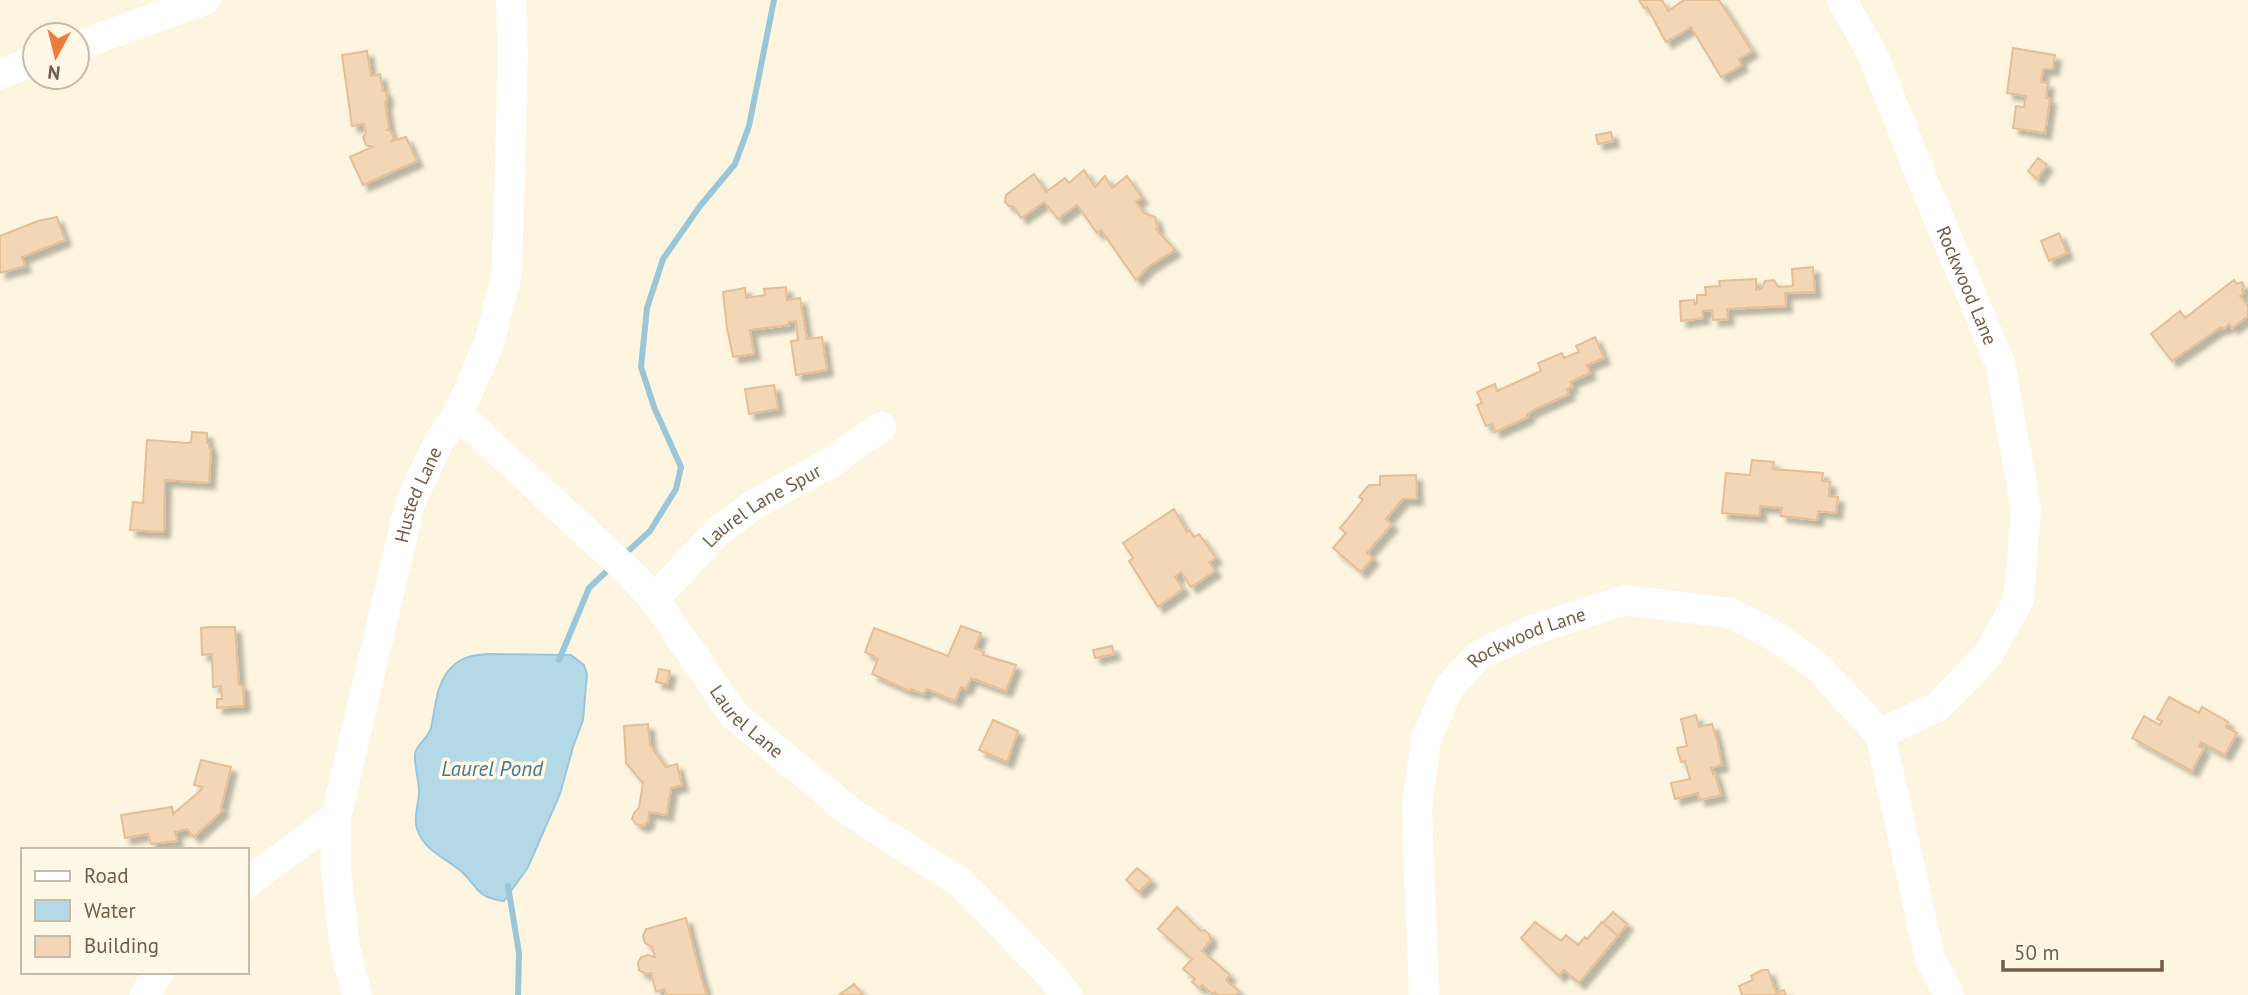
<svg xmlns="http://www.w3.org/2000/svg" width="2248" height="995" font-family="'PT Sans',sans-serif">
	<defs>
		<filter id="shadow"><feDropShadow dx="6" dy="6" stdDeviation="2" flood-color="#0004"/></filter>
	</defs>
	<rect width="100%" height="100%" fill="#fdf5df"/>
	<!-- water -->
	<path fill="#b3d9e7" stroke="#99c7d9" stroke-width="2" d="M 489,654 L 571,655 L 584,665 L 587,674 L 583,720 L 573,747 L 560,794 L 528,867 L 504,901 C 476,897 480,889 462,872 C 445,857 425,852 417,829 C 413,817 419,804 419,792 C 419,779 414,766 415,754 C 417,743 428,739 431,728 C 436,707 435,685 451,668 C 462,656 474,655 489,654 Z"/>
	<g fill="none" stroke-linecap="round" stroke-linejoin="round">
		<!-- stream -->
		<path stroke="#99c7d9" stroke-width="6" d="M 624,555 L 650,531 L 676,489 L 681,467 L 654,407 L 641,367 L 647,308 L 663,259 L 700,206 L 735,164 L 749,126 L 774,0
			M 559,660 L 589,588 L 611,567
			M 508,886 L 519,953 L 518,995"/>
	</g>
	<!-- building -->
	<path fill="#f3d6b6" stroke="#e6be95" stroke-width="2" filter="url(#shadow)" d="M 1639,0 L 1662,0 L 1668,11 L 1684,0 L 1719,0 L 1752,51 L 1739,59 L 1742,65 L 1721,77 L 1691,27 L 1666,42 L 1647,7 L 1644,8 Z
		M 2013,48 L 2055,55 L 2053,69 L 2043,69 L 2041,82 L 2048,83 L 2046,98 L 2050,99 L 2045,133 L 2013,128 L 2016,106 L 2024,107 L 2026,96 L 2007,93 Z
		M 367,51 L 371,76 L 380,74 L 383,91 L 386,91 L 387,102 L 385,102 L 389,128 L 387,130 L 390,130 L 394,138 L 392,141 L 406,137 L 417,161 L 363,185 L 350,157 L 372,147 L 366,145 L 363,137 L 366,133 L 364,124 L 352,126 L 342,55 Z
		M 1611,132 L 1613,141 L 1598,144 L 1596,135 Z
		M 2038,158 L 2047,165 L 2037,179 L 2028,171 Z
		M 1084,170 L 1095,187 L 1105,176 L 1112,188 L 1127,176 L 1142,198 L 1136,202 L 1144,213 L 1155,217 L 1158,228 L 1156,229 L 1175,250 L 1148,267 L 1136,280 L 1101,230 L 1097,233 L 1077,205 L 1058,219 L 1044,202 L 1021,218 L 1014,207 L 1009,206 L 1005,202 L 1006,195 L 1034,174 L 1046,192 L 1065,178 L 1069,183 Z
		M 57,217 L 65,240 L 22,257 L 25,266 L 0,273 L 0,236 L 38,221 Z
		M 2059,233 L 2067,253 L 2049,261 L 2041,241 Z
		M 1813,267 L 1815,292 L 1785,293 L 1786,306 L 1727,309 L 1728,319 L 1713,320 L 1712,310 L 1703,311 L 1703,318 L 1681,321 L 1680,301 L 1694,300 L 1695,304 L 1697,303 L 1697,295 L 1706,295 L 1705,287 L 1720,286 L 1719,281 L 1756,279 L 1756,290 L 1762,288 L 1765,281 L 1774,280 L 1778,287 L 1793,286 L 1792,269 Z
		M 2234,280 L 2237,284 L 2242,282 L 2244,286 L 2242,290 L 2244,293 L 2240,296 L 2248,306 L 2248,316 L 2232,328 L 2229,324 L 2223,329 L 2221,327 L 2172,361 L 2151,334 L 2180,311 L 2185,318 Z
		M 786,287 L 787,300 L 800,298 L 807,339 L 822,337 L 827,370 L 796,375 L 791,341 L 798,340 L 796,321 L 789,322 L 789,325 L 750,330 L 754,354 L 733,357 L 727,328 L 723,292 L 745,288 L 746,298 L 765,295 L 764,289 Z
		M 1595,337 L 1604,358 L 1587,365 L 1590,373 L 1570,382 L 1572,387 L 1567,389 L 1569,394 L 1533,410 L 1527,415 L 1528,417 L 1495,432 L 1492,424 L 1486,426 L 1477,405 L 1482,403 L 1477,392 L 1495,384 L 1497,391 L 1541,371 L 1538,363 L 1562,353 L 1564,358 L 1579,352 L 1576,346 Z
		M 774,385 L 778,409 L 749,414 L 745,389 Z
		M 192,432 L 207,433 L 207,443 L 209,443 L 209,448 L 211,448 L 209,483 L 165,480 L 164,532 L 130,530 L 133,502 L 143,503 L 147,440 L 188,443 L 191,442 Z
		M 1752,460 L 1774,462 L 1773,469 L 1823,473 L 1822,481 L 1830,482 L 1829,496 L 1838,497 L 1836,513 L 1818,511 L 1817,520 L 1781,516 L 1782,508 L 1760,506 L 1760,516 L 1722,513 L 1726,473 L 1750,475 Z
		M 1416,475 L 1417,499 L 1403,499 L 1386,519 L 1392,524 L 1367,553 L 1373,558 L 1361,572 L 1333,548 L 1346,533 L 1340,528 L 1363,500 L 1359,497 L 1369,485 L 1380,485 L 1380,476 Z
		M 1174,509 L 1187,532 L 1189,530 L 1194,537 L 1199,534 L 1216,558 L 1209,562 L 1215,571 L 1191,587 L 1181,572 L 1175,577 L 1183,589 L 1158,607 L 1129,561 L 1133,558 L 1123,543 Z
		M 961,626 L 981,633 L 975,648 L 984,652 L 983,655 L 1016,665 L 1006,691 L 971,678 L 966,689 L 961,687 L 955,701 L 927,689 L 923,694 L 911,689 L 910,691 L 872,674 L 878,659 L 865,652 L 874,628 L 948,656 Z
		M 211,627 L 235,627 L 239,685 L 243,685 L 244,706 L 217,708 L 217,699 L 222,699 L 221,686 L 213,687 L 212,654 L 202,655 L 201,628 Z
		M 1112,646 L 1114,654 L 1095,658 L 1093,650 Z
		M 659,669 L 670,671 L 667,684 L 656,682 Z
		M 2169,697 L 2199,713 L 2202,707 L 2228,722 L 2226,727 L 2237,733 L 2225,755 L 2201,742 L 2199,746 L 2204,748 L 2192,771 L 2132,738 L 2144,716 L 2160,725 L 2162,721 L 2157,719 Z
		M 1696,715 L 1699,727 L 1712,724 L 1717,740 L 1722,765 L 1711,768 L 1713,774 L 1715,773 L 1721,795 L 1700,800 L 1698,793 L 1675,799 L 1671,783 L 1690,779 L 1685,761 L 1681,762 L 1677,748 L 1687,746 L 1681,719 Z
		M 993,720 L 1018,731 L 1007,762 L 979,750 Z
		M 648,724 L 650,745 L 666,767 L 677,764 L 682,785 L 671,788 L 667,815 L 649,812 L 648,822 L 643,826 L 636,824 L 632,819 L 634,813 L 639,808 L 643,783 L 626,763 L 624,726 Z
		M 201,760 L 231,767 L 221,808 L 223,810 L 194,837 L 187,829 L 175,832 L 177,841 L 151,844 L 148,834 L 125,838 L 121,815 L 172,807 L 173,814 L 201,790 L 202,787 L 194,785 Z
		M 1137,868 L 1151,880 L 1139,892 L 1126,880 Z
		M 1177,907 L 1201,931 L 1204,930 L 1209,934 L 1211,940 L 1202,951 L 1230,975 L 1226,980 L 1239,991 L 1236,995 L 1218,995 L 1215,992 L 1213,995 L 1202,985 L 1199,988 L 1192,982 L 1195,979 L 1183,969 L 1192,959 L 1158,929 Z
		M 1613,912 L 1627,924 L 1618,936 L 1603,923 Z
		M 686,918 L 701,977 L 707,995 L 666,995 L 664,989 L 656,992 L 651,973 L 646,974 L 639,970 L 638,963 L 641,957 L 648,955 L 655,957 L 652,947 L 645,943 L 643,936 L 646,929 Z
		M 1535,922 L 1561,941 L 1566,935 L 1578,945 L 1585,937 L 1587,939 L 1602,922 L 1618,936 L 1579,983 L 1564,970 L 1559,976 L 1521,938 Z
		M 1762,970 L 1768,970 L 1776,993 L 1784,990 L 1786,995 L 1742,995 L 1739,986 L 1753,980 L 1751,976 Z
		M 854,984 L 863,995 L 839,995 Z"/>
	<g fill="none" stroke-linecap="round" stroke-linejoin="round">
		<!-- minor -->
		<g stroke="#fff" stroke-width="30">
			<path id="s1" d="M 1842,0 L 1873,55 L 1927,191 L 2000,363 L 2026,509 L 2019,599 L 1988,655 L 1937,707 L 1880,734 L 1930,958 L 1949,995"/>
			<path d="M 77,46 L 205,0"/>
			<path d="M 0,74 L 35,61"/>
			<path id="s2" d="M 458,414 L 630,573 L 654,599 L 734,715 L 852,813 L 961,883 L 1045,969 L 1067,995"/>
			<path id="s3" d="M 654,599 L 719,530 L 755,504 L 830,463 L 881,427"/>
			<path d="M 247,883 L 336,817"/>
			<path d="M 145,995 L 159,972"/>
			<path id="s4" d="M 357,995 L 345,948 L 336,871 L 336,817 L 410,503 L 438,443 L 458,414 L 489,343 L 507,274 L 513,53 L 511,0"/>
			<path id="s5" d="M 1424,995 L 1417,808 L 1426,739 L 1449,687 L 1478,656 L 1532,630 L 1625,600 L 1730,613 L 1770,633 L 1815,664 L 1880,734"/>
		</g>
	</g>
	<g text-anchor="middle" stroke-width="7" stroke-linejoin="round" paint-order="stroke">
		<!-- street labels -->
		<g font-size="19" fill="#745c46" stroke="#fff8e6">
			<text dy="7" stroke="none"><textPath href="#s1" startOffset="312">Rockwood Lane</textPath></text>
			<text dy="7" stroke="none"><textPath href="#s4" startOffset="513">Husted Lane</textPath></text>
			<text dy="7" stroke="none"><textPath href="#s3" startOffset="144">Laurel Lane Spur</textPath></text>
			<text dy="7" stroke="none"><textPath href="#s5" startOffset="408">Rockwood Lane</textPath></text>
			<text dy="7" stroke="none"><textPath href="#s2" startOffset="424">Laurel Lane</textPath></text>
		</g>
		<!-- water labels -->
		<g font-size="21" font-style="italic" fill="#427990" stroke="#fff8e6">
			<text x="492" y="776">Laurel Pond</text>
		</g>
	</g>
	<!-- legend -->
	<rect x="21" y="848" width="228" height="126" fill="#fff8e6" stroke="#c7baa6" stroke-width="2"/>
	<rect x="35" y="871" width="35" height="10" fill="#ffffff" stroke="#c7baa6" stroke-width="2"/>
	<text x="84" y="883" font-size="21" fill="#745c46">Road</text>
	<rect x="35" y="900" width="35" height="21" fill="#b3d9e7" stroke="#c7baa6" stroke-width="2"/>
	<text x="84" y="918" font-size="21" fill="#745c46">Water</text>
	<rect x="35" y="936" width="35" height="21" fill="#f3d6b6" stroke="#c7baa6" stroke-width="2"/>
	<text x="84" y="953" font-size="21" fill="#745c46">Building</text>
	<!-- north arrow -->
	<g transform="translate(56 56) rotate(187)"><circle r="33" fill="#fff8e6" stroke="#c7baa6" stroke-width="2"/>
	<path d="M0-5L12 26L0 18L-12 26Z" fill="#ec7b3e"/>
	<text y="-10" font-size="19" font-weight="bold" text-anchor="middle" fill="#745c46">N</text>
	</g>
	<!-- scale -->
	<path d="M2003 960v10h159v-10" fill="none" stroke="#745c46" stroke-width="3.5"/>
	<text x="2014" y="960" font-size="21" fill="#745c46" stroke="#fff8e6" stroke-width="5" paint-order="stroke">50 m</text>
</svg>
